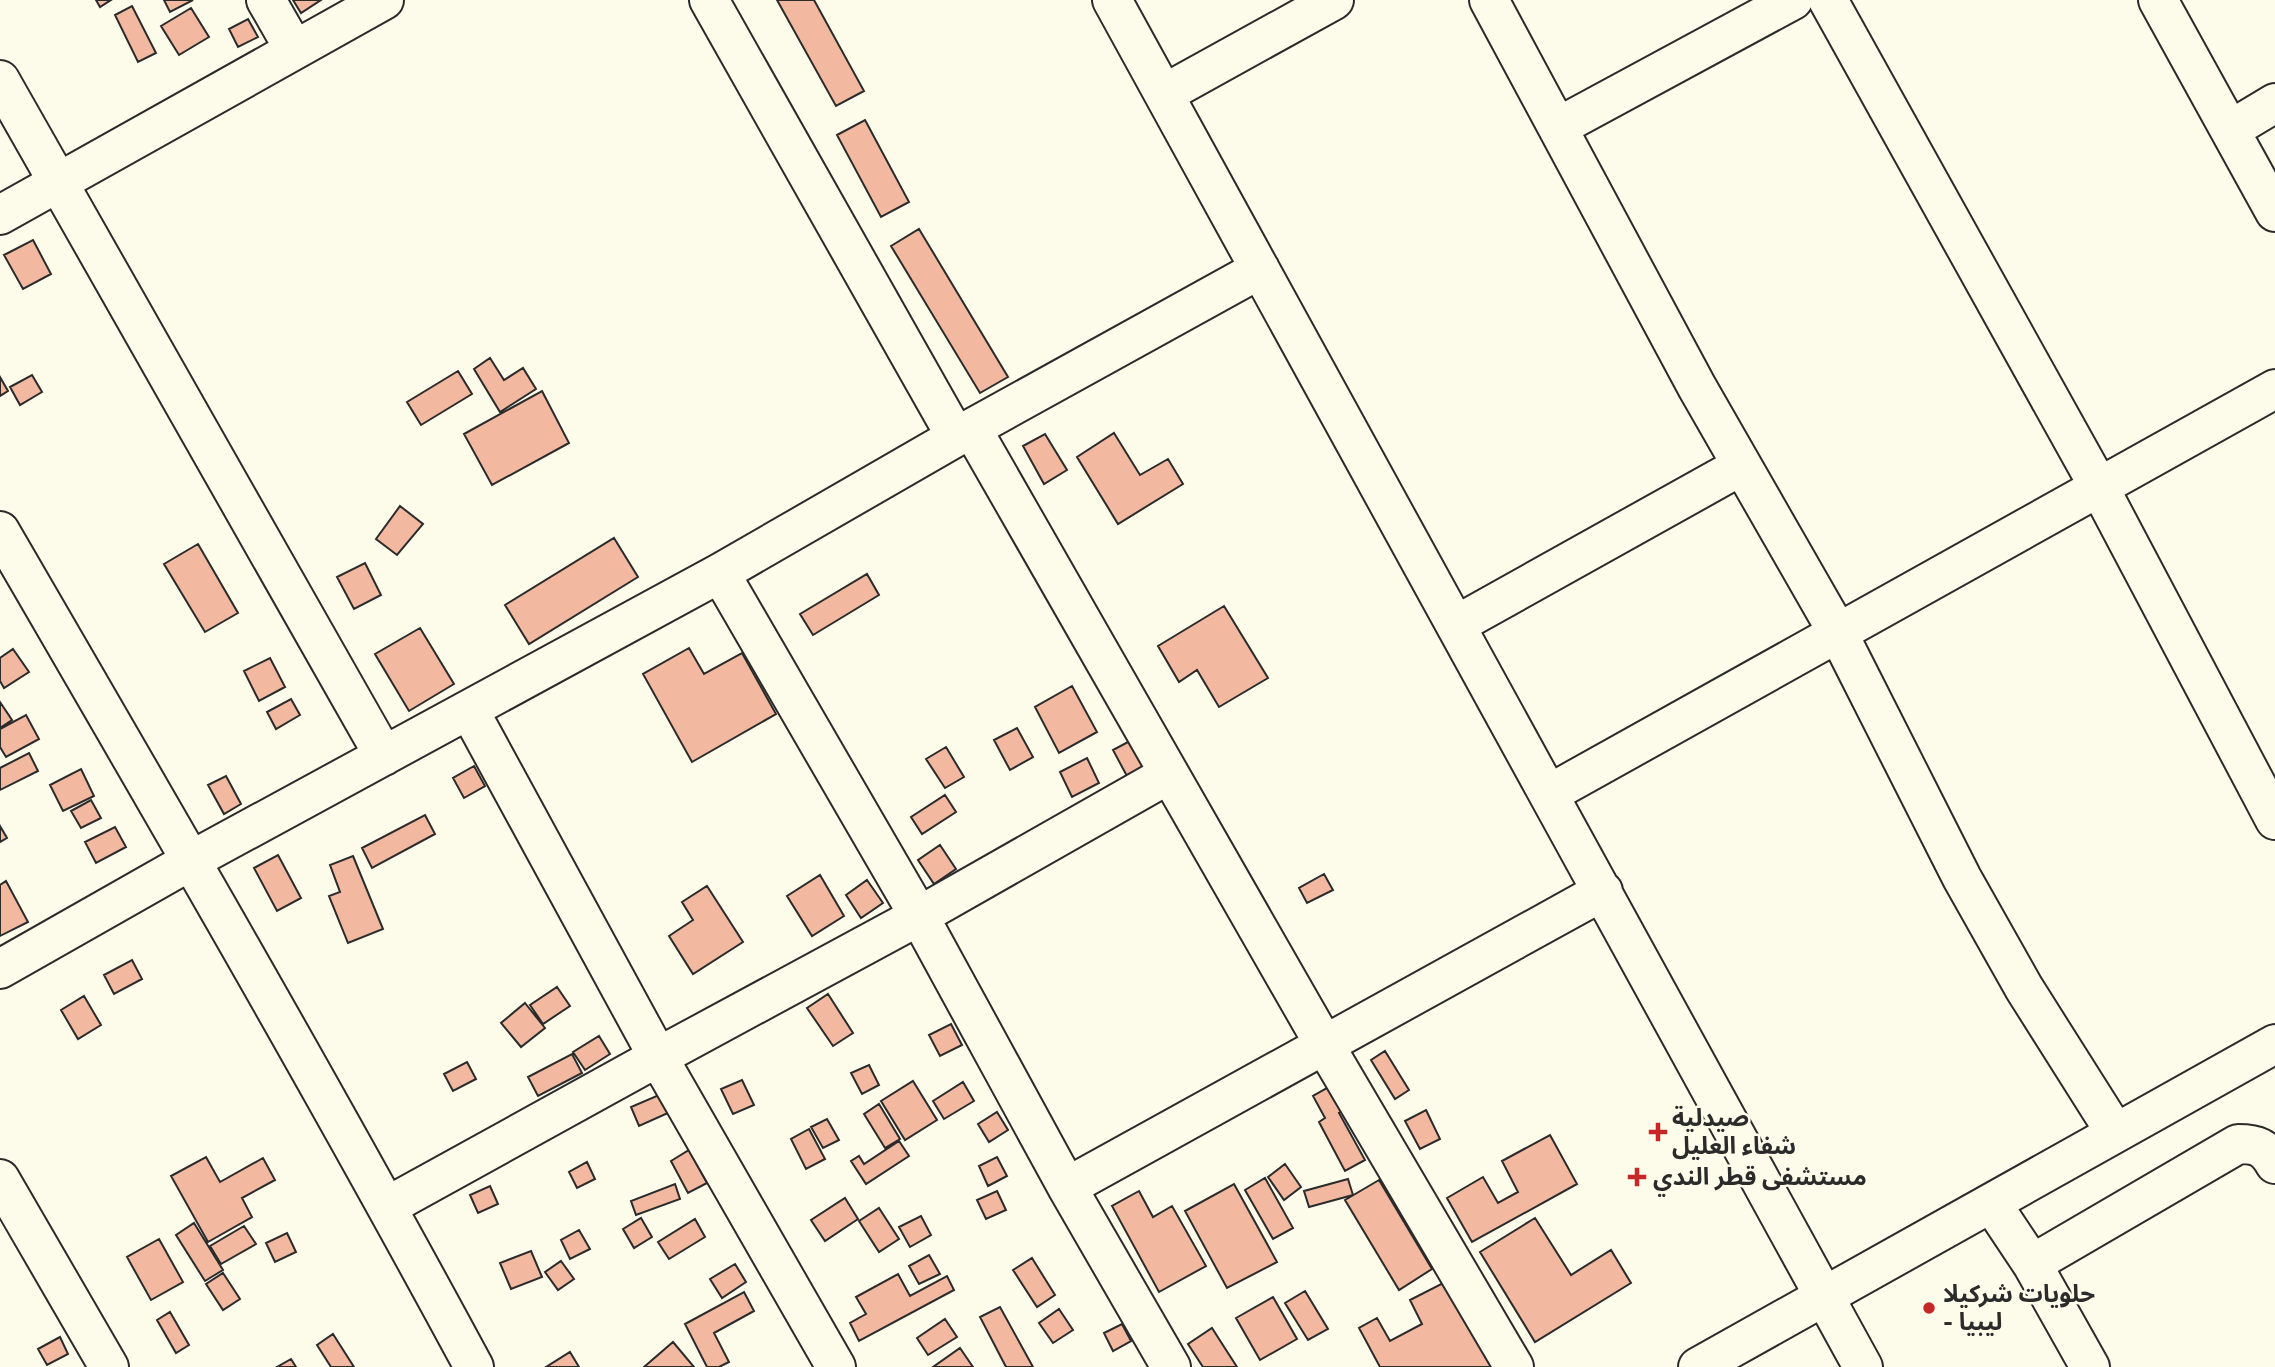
<svg xmlns="http://www.w3.org/2000/svg" width="2275" height="1367" font-family="Raleway,'Noto Sans Arabic',sans-serif">
	<rect width="100%" height="100%" fill="#fdfbea"/>
	<!-- building -->
	<path fill="#f2b8a0" stroke="#2b2b2b" stroke-width="2" d="M 96,0 L 111,0 L 100,7 Z
		M 164,0 L 193,0 L 170,12 Z
		M 293,0 L 321,0 L 301,13 Z
		M 777,0 L 814,0 L 864,91 L 836,106 Z
		M 132,6 L 156,53 L 138,62 L 115,15 Z
		M 191,8 L 209,37 L 179,55 L 161,26 Z
		M 248,19 L 258,37 L 238,47 L 229,29 Z
		M 865,120 L 909,202 L 881,217 L 837,135 Z
		M 919,229 L 1008,377 L 980,393 L 891,246 Z
		M 33,240 L 51,274 L 23,289 L 4,255 Z
		M 490,358 L 504,380 L 523,368 L 536,389 L 500,412 L 474,369 Z
		M 458,371 L 472,394 L 421,425 L 407,402 Z
		M 32,375 L 42,392 L 20,405 L 10,387 Z
		M 0,377 L 8,391 L 0,396 Z
		M 542,391 L 569,443 L 492,485 L 464,434 Z
		M 1114,433 L 1140,475 L 1168,459 L 1183,484 L 1118,524 L 1077,457 Z
		M 1045,434 L 1067,470 L 1044,484 L 1023,446 Z
		M 400,506 L 423,524 L 397,555 L 376,539 Z
		M 614,538 L 638,577 L 529,644 L 505,605 Z
		M 198,544 L 238,613 L 205,632 L 164,564 Z
		M 365,563 L 381,595 L 354,609 L 337,577 Z
		M 867,574 L 879,595 L 813,635 L 800,614 Z
		M 1224,606 L 1268,678 L 1219,707 L 1197,670 L 1179,682 L 1158,646 Z
		M 420,628 L 454,684 L 409,711 L 375,654 Z
		M 689,648 L 704,674 L 742,653 L 776,714 L 692,762 L 643,674 Z
		M 13,649 L 29,672 L 4,688 L 0,681 L 0,658 Z
		M 270,658 L 285,687 L 259,701 L 244,671 Z
		M 1072,686 L 1097,732 L 1059,753 L 1035,707 Z
		M 291,699 L 300,715 L 276,729 L 267,712 Z
		M 0,702 L 12,720 L 0,728 Z
		M 26,715 L 39,739 L 6,757 L 0,747 L 0,729 Z
		M 1017,728 L 1033,757 L 1010,770 L 994,740 Z
		M 1141,735 L 1156,763 L 1128,778 L 1113,750 Z
		M 946,747 L 964,777 L 945,788 L 926,759 Z
		M 29,753 L 38,771 L 0,790 L 0,768 Z
		M 1087,758 L 1099,783 L 1072,797 L 1060,772 Z
		M 474,766 L 485,786 L 464,798 L 453,778 Z
		M 81,769 L 94,796 L 63,811 L 50,785 Z
		M 226,776 L 241,804 L 224,814 L 208,785 Z
		M 945,795 L 956,812 L 922,834 L 911,817 Z
		M 91,800 L 101,818 L 81,828 L 71,811 Z
		M 425,815 L 435,834 L 372,868 L 362,848 Z
		M 0,826 L 7,838 L 0,842 Z
		M 115,827 L 126,847 L 96,863 L 85,842 Z
		M 940,845 L 956,869 L 934,884 L 918,860 Z
		M 278,855 L 301,898 L 277,911 L 254,868 Z
		M 353,856 L 383,929 L 348,943 L 329,896 L 340,892 L 330,865 Z
		M 1324,874 L 1333,890 L 1307,903 L 1299,888 Z
		M 820,875 L 844,916 L 812,936 L 787,896 Z
		M 867,880 L 883,903 L 861,918 L 846,895 Z
		M 6,881 L 28,922 L 0,936 L 0,885 Z
		M 707,886 L 743,942 L 693,974 L 669,936 L 693,920 L 682,902 Z
		M 132,960 L 142,979 L 114,994 L 104,975 Z
		M 557,987 L 570,1006 L 543,1024 L 530,1005 Z
		M 828,994 L 853,1033 L 833,1046 L 807,1008 Z
		M 84,996 L 101,1025 L 78,1039 L 61,1010 Z
		M 525,1003 L 545,1028 L 521,1047 L 501,1023 Z
		M 951,1024 L 962,1045 L 940,1056 L 929,1035 Z
		M 599,1036 L 610,1054 L 585,1070 L 573,1052 Z
		M 1385,1051 L 1409,1090 L 1395,1099 L 1371,1060 Z
		M 572,1054 L 582,1073 L 538,1096 L 528,1077 Z
		M 467,1062 L 476,1079 L 453,1091 L 444,1074 Z
		M 869,1065 L 879,1085 L 862,1094 L 851,1073 Z
		M 742,1080 L 754,1105 L 733,1114 L 721,1089 Z
		M 913,1081 L 937,1120 L 905,1140 L 881,1101 Z
		M 963,1082 L 974,1101 L 944,1119 L 933,1101 Z
		M 1336,1083 L 1349,1108 L 1339,1113 L 1365,1160 L 1345,1171 L 1319,1122 L 1325,1118 L 1313,1096 Z
		M 659,1095 L 668,1113 L 639,1126 L 631,1107 Z
		M 879,1104 L 900,1139 L 885,1148 L 864,1114 Z
		M 1426,1110 L 1440,1139 L 1420,1149 L 1405,1121 Z
		M 997,1112 L 1008,1130 L 989,1142 L 978,1124 Z
		M 827,1119 L 839,1140 L 823,1148 L 811,1127 Z
		M 809,1129 L 825,1159 L 806,1169 L 791,1139 Z
		M 1550,1135 L 1577,1184 L 1472,1242 L 1447,1198 L 1483,1177 L 1498,1203 L 1518,1192 L 1502,1161 Z
		M 899,1141 L 909,1156 L 866,1184 L 851,1161 L 859,1156 L 864,1164 Z
		M 689,1150 L 707,1183 L 688,1193 L 671,1161 Z
		M 206,1157 L 220,1182 L 263,1158 L 275,1180 L 242,1198 L 252,1217 L 208,1242 L 171,1176 Z
		M 997,1157 L 1007,1176 L 988,1186 L 979,1166 Z
		M 587,1162 L 595,1179 L 577,1188 L 569,1172 Z
		M 1285,1164 L 1301,1187 L 1284,1200 L 1268,1177 Z
		M 1265,1178 L 1293,1228 L 1273,1239 L 1245,1190 Z
		M 1348,1179 L 1353,1195 L 1309,1207 L 1304,1191 Z
		M 1379,1180 L 1432,1269 L 1399,1290 L 1345,1200 Z
		M 675,1184 L 680,1199 L 636,1215 L 631,1201 Z
		M 1234,1184 L 1277,1262 L 1227,1288 L 1185,1211 Z
		M 490,1186 L 498,1204 L 478,1213 L 470,1195 Z
		M 997,1191 L 1006,1210 L 986,1219 L 977,1200 Z
		M 1139,1191 L 1153,1217 L 1172,1206 L 1206,1266 L 1159,1292 L 1112,1206 Z
		M 845,1198 L 858,1219 L 825,1241 L 811,1220 Z
		M 879,1208 L 899,1239 L 879,1252 L 859,1221 Z
		M 921,1216 L 931,1235 L 910,1247 L 899,1227 Z
		M 641,1218 L 652,1237 L 634,1248 L 623,1229 Z
		M 1535,1218 L 1571,1275 L 1611,1250 L 1631,1283 L 1535,1342 L 1480,1252 Z
		M 695,1219 L 705,1237 L 669,1259 L 658,1242 Z
		M 194,1223 L 223,1270 L 205,1281 L 176,1235 Z
		M 244,1226 L 256,1244 L 221,1264 L 210,1246 Z
		M 579,1230 L 590,1249 L 570,1259 L 561,1240 Z
		M 287,1233 L 296,1252 L 275,1262 L 266,1243 Z
		M 159,1239 L 183,1282 L 151,1300 L 127,1257 Z
		M 531,1251 L 542,1277 L 511,1289 L 500,1263 Z
		M 929,1255 L 940,1274 L 919,1284 L 909,1266 Z
		M 1032,1258 L 1055,1295 L 1037,1307 L 1013,1270 Z
		M 561,1261 L 574,1279 L 558,1290 L 545,1272 Z
		M 735,1264 L 746,1282 L 722,1298 L 710,1279 Z
		M 223,1273 L 240,1299 L 223,1310 L 206,1284 Z
		M 898,1274 L 910,1296 L 947,1276 L 954,1290 L 859,1341 L 850,1323 L 866,1314 L 856,1297 Z
		M 1451,1279 L 1499,1367 L 1380,1367 L 1359,1328 L 1377,1318 L 1390,1341 L 1422,1324 L 1410,1300 Z
		M 1305,1291 L 1328,1329 L 1308,1340 L 1285,1303 Z
		M 744,1292 L 754,1311 L 714,1333 L 729,1362 L 719,1367 L 707,1367 L 685,1324 Z
		M 1273,1297 L 1297,1339 L 1260,1360 L 1236,1318 Z
		M 1000,1307 L 1033,1367 L 1006,1367 L 980,1317 Z
		M 1059,1309 L 1073,1330 L 1053,1343 L 1039,1323 Z
		M 170,1312 L 189,1345 L 176,1353 L 157,1320 Z
		M 945,1319 L 957,1337 L 928,1355 L 917,1338 Z
		M 1122,1324 L 1131,1341 L 1113,1351 L 1104,1333 Z
		M 1212,1328 L 1237,1367 L 1203,1367 L 1188,1344 Z
		M 333,1334 L 354,1367 L 331,1367 L 317,1345 Z
		M 60,1337 L 68,1354 L 47,1365 L 38,1349 Z
		M 673,1342 L 694,1367 L 644,1367 Z
		M 960,1348 L 973,1367 L 933,1367 Z
		M 570,1352 L 579,1367 L 546,1367 Z
		M 291,1359 L 296,1367 L 277,1367 Z"/>
	<g fill="none" stroke-linecap="round" stroke-linejoin="round">
		<defs>
			<path id="minor" d="M 266,0 L 294,49
				M 709,0 L 956,437
				M 1112,0 L 1863,1367
				M 1489,0 L 1697,387 L 1838,633 L 1962,878 L 2024,988 L 2115,1132
				M 1828,0 L 2099,487 L 2275,820
				M 2158,0 L 2275,212
				M 0,80 L 384,756
				M 1164,94 L 1334,0
				M 1558,127 L 1793,0
				M 2230,130 L 2275,103
				M 0,215 L 384,0
				M 972,429 L 1324,1044 L 1514,1367
				M 0,531 C 161,808 322,1085 474,1367
				M 720,573 L 919,916 L 1067,1187 L 1171,1367
				M 1456,625 L 1741,466
				M 469,710 L 658,1057 L 836,1367
				M 1549,794 L 2275,389
				M 0,969 L 192,860 L 720,573 L 956,437 L 1260,269
				M 0,1179 L 109,1367
				M 1067,1187 L 1603,891
				M 1992,1204 L 2032,1264 L 2090,1367
				M 388,1206 L 658,1057 L 919,916 L 1169,774
				M 2032,1264 L 2238,1144 C 2257,1144 2265,1147 2275,1164"/>
			<path id="highway" d="M 1698,1367 L 2275,1044"/>
		</defs>
		<!-- minor casing -->
		<use href="#minor" stroke="#2b2b2b" stroke-width="42"/>
		<!-- highway casing -->
		<use href="#highway" stroke="#2b2b2b" stroke-width="42"/>
		<!-- minor -->
		<use href="#minor" stroke="#fdfbea" stroke-width="38"/>
		<!-- highway -->
		<use href="#highway" stroke="#fdfbea" stroke-width="38"/>
	</g>
	<!-- markers -->
	<g fill="#c62828" stroke="#fdfbea" stroke-width="2.5">
		<path d="M1654.5 1121.5h7v7h7v7h-7v7h-7v-7h-7v-7h7z"/>
		<path d="M1633.5 1166.5h7v7h7v7h-7v7h-7v-7h-7v-7h7z"/>
		<circle cx="1929" cy="1308" r="7"/>
	</g>
	<g text-anchor="middle" stroke-width="5" stroke-linejoin="round" paint-order="stroke">
		<!-- poi labels -->
		<g font-size="24" font-weight="bold" fill="#2b2b2b" stroke="#fdfbea" text-anchor="start">
			<text x="1672" y="1126">صيدلية<tspan x="1672" dy="28">شفاء العليل</tspan></text>
			<text x="1653" y="1185">مستشفى قطر الندي</text>
			<text x="1943" y="1302">حلويات شركيلا<tspan x="1943" dy="28">- ليبيا</tspan></text>
		</g>
	</g>
</svg>
